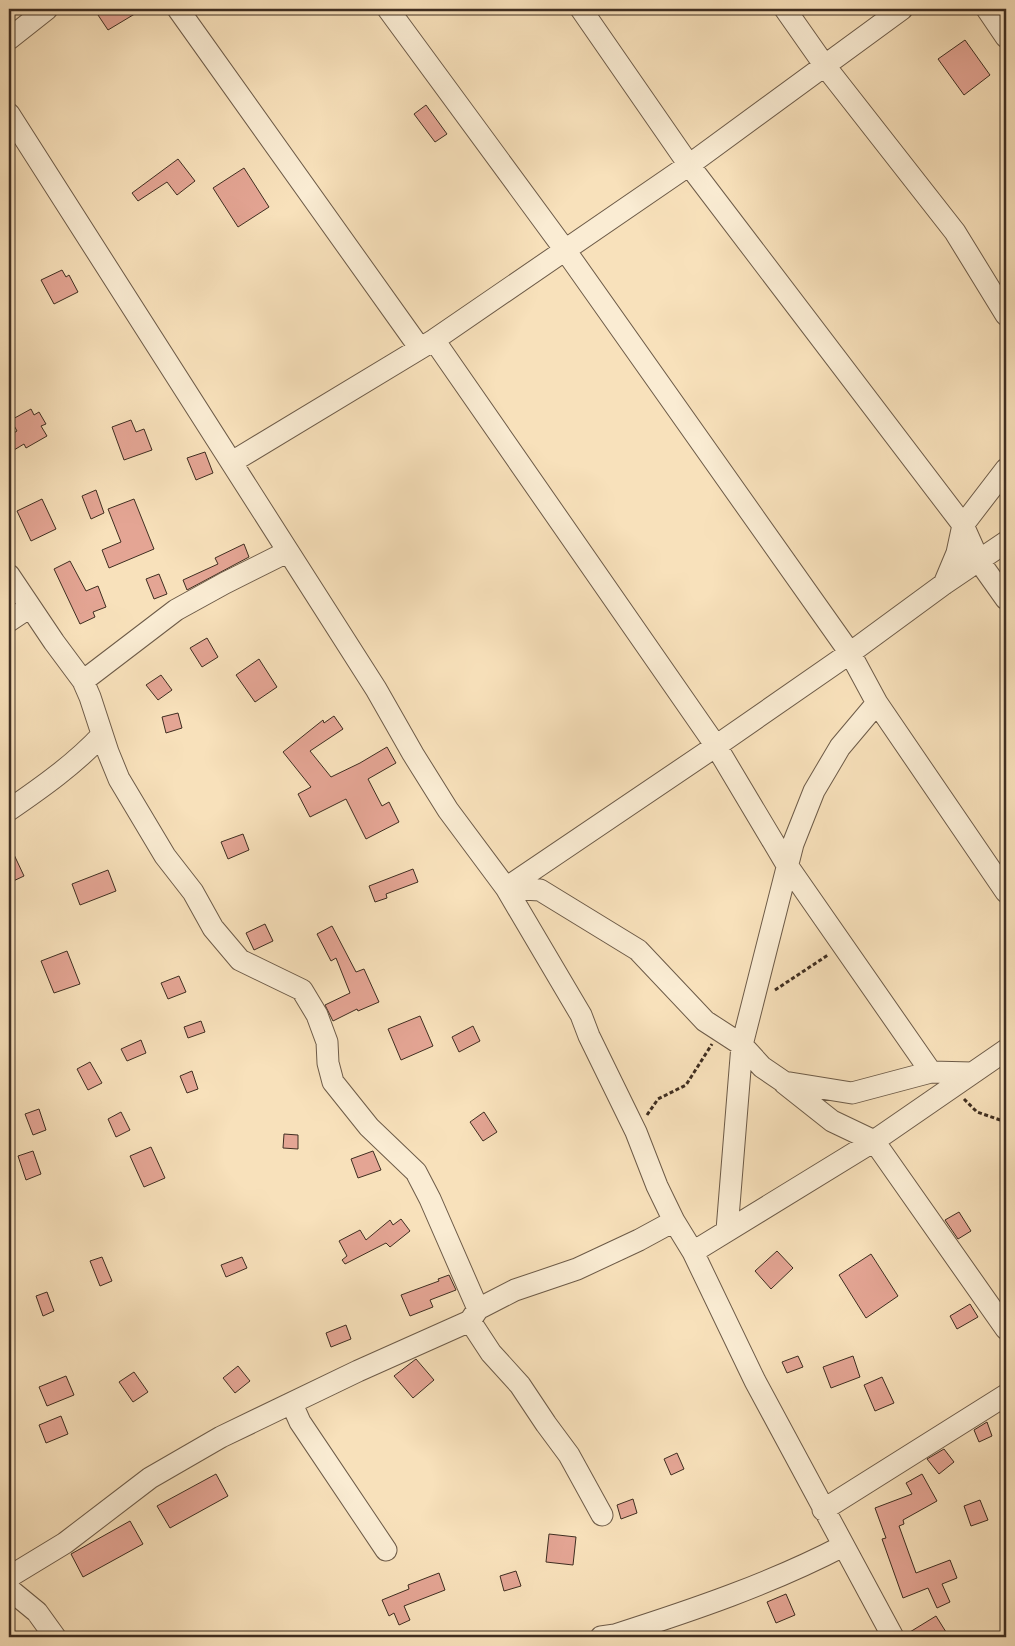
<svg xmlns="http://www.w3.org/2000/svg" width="1015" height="1646" font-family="'IM FELL DW Pica',serif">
	<rect width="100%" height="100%" fill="#f8e1bb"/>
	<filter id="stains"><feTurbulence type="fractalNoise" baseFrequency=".004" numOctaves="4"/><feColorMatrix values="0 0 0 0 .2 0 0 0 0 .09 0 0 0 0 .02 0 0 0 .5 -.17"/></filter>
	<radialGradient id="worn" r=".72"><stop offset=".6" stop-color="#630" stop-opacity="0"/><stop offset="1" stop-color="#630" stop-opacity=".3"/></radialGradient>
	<!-- building -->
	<path fill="#e4a594" stroke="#3f2e21" d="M 94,9 L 143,9 L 108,30 Z
		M 965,40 L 990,75 L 964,95 L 938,59 Z
		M 426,105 L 447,134 L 435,142 L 414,114 Z
		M 178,159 L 195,181 L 177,195 L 167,182 L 138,201 L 132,193 Z
		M 244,168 L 269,207 L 238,227 L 213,188 Z
		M 62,270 L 66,277 L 69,275 L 78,292 L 54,304 L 41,280 Z
		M 31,409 L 34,415 L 39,412 L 46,424 L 41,426 L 47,436 L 26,448 L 24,444 L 9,453 L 9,436 L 17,431 L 11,420 Z
		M 131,420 L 136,432 L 144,429 L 152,450 L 124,460 L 112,427 Z
		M 205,452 L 213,473 L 196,480 L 187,458 Z
		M 96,490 L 104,513 L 91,519 L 82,496 Z
		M 42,499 L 56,529 L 31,541 L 17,511 Z
		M 134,499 L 154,549 L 109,568 L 102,550 L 121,542 L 108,509 Z
		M 244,544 L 249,557 L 187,590 L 183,580 L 218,564 L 215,558 Z
		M 70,561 L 86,591 L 98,586 L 106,607 L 93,612 L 95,617 L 80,624 L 54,569 Z
		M 159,574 L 167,594 L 154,599 L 146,579 Z
		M 207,638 L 218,657 L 202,667 L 190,648 Z
		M 259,659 L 277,687 L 255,702 L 236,675 Z
		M 161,675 L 172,690 L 158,700 L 146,685 Z
		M 178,713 L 182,728 L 166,733 L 162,717 Z
		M 334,716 L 343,729 L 310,751 L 331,777 L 360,763 L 387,747 L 396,763 L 368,779 L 382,806 L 389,802 L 399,822 L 366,839 L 346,799 L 310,817 L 298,794 L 311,787 L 283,752 L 323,720 L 324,723 Z
		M 243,834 L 249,850 L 228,859 L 221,842 Z
		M 9,844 L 24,876 L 9,883 Z
		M 413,869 L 418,882 L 386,894 L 387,898 L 375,902 L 369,886 Z
		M 108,870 L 116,891 L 80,905 L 72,884 Z
		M 265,924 L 273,941 L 254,950 L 246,933 Z
		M 332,926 L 356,972 L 364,969 L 379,1002 L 358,1011 L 357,1009 L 333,1021 L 325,1005 L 350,993 L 336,958 L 331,961 L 317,934 Z
		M 67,951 L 80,984 L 54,993 L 41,961 Z
		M 179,976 L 186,992 L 168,999 L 161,983 Z
		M 420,1016 L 433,1046 L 401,1060 L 388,1029 Z
		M 201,1021 L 205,1032 L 188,1038 L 184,1027 Z
		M 473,1026 L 480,1041 L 459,1052 L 452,1037 Z
		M 141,1040 L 146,1053 L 127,1061 L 121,1049 Z
		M 90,1062 L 102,1083 L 88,1090 L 77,1069 Z
		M 192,1071 L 198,1089 L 187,1093 L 180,1076 Z
		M 39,1109 L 46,1130 L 33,1135 L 25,1114 Z
		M 121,1112 L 130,1130 L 116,1137 L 108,1119 Z
		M 484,1112 L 497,1132 L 483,1141 L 470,1122 Z
		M 284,1134 L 298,1135 L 298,1149 L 283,1148 Z
		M 151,1147 L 165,1178 L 144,1187 L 130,1156 Z
		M 33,1151 L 41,1174 L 26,1180 L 18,1156 Z
		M 373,1151 L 381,1170 L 358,1178 L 351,1159 Z
		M 959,1212 L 971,1231 L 958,1239 L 945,1220 Z
		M 401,1219 L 410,1231 L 390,1247 L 386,1243 L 345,1264 L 342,1260 L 347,1256 L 339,1241 L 360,1230 L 366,1240 L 390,1220 L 393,1225 Z
		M 777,1251 L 793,1268 L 771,1289 L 755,1271 Z
		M 871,1254 L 898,1296 L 866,1318 L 839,1275 Z
		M 102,1257 L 112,1281 L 100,1286 L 90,1261 Z
		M 242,1257 L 247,1268 L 226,1277 L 221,1265 Z
		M 449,1275 L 456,1290 L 430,1300 L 433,1307 L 410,1316 L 401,1295 L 439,1281 L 438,1279 Z
		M 47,1292 L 54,1311 L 43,1316 L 36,1296 Z
		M 970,1304 L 978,1317 L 957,1329 L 950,1316 Z
		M 346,1325 L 351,1339 L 331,1347 L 326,1333 Z
		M 798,1356 L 803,1367 L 787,1373 L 782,1362 Z
		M 853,1356 L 860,1377 L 831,1388 L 823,1367 Z
		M 416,1359 L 434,1380 L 413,1398 L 394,1376 Z
		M 238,1366 L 250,1381 L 235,1393 L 223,1378 Z
		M 134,1372 L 148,1392 L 133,1402 L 119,1382 Z
		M 66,1376 L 74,1395 L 47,1406 L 39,1387 Z
		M 882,1377 L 894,1403 L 875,1411 L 864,1385 Z
		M 61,1416 L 68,1434 L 46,1443 L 39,1425 Z
		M 987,1422 L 992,1436 L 979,1442 L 974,1430 Z
		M 944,1449 L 954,1462 L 939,1474 L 927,1459 Z
		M 677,1453 L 684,1469 L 671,1475 L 664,1459 Z
		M 216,1474 L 228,1496 L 170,1528 L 157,1506 Z
		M 922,1474 L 937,1501 L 903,1520 L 904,1524 L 899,1526 L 916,1573 L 950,1560 L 957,1578 L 942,1584 L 950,1602 L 937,1608 L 928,1588 L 903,1598 L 882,1539 L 886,1538 L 875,1508 L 912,1494 L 906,1483 Z
		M 633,1499 L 637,1513 L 621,1519 L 617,1505 Z
		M 980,1500 L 988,1520 L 971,1526 L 964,1506 Z
		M 130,1521 L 143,1544 L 83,1577 L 71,1554 Z
		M 549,1534 L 576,1537 L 573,1565 L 546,1562 Z
		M 516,1571 L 521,1586 L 504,1591 L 500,1576 Z
		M 439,1573 L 445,1590 L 404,1606 L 410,1620 L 399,1625 L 394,1613 L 389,1616 L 382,1600 L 409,1589 L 408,1585 Z
		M 786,1594 L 795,1615 L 776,1623 L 767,1602 Z
		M 936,1616 L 946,1632 L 937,1637 L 905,1637 L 905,1635 Z"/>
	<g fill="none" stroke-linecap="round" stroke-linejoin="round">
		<defs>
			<path id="minor" d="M 178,9 L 419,347
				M 388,9 L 565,250 L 850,653 L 877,703 L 1006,892
				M 581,9 L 689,165 L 963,525 L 979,561 L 1006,599
				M 785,9 L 825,66 L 955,232 L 1006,315
				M 987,9 L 1006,37
				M 9,39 L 47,9
				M 9,114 L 376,689 L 413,754 L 448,810 L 506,888 L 581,1015 L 589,1036 L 636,1132 L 657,1186 L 674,1221 L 693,1252 L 755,1381 L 893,1637
				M 434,340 L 716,746 L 787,865 L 931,1072
				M 232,462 L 434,340 L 689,165 L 902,9
				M 9,575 L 54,642 L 83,681 L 90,697 L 108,752 L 119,779 L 165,856 L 193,892 L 213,928 L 240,960 L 302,990 L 317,1015 L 327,1042 L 328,1063 L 333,1082 L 369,1127 L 416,1172 L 430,1199 L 478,1309
				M 944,584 L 957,553 L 963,525 L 1006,469
				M 9,621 L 30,607
				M 83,681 L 176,610 L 225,583 L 287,552
				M 9,810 C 41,788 75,764 102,735
				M 506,888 L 716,746 L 850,653 L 944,584 L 1006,542
				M 506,888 L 540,890 L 638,950 L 705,1021 L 742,1045 L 762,1067 L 784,1082 L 852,1093 L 931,1072 L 972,1073
				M 784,1083 L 832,1121 L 874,1141 L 1006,1329
				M 727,1230 L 742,1045 L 793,844 L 814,791 L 840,747 L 877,703
				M 693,1252 L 874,1141 L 1006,1050
				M 470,1321 L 491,1353 L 520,1385 L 546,1424 L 569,1455 L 602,1515
				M 292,1404 L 300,1422 L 386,1550
				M 823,1510 L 1006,1395
				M 9,1577 L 65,1543 L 150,1478 L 221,1437 L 358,1371 L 470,1321 L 478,1309 L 515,1290 L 577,1269 L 639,1240 L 674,1221
				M 9,1589 L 37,1612 L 55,1637
				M 601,1637 L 615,1635 C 693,1610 770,1584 843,1546"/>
		</defs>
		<!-- minor casing -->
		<use href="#minor" stroke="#6d5b48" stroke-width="23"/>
		<!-- path -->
		<path stroke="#3f2e21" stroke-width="3" stroke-dasharray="4 2.5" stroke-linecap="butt" d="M 775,990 L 828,955
			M 964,1099 L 977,1112 L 1006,1122
			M 647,1115 L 658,1099 L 686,1085 L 712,1044"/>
		<!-- minor -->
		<use href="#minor" stroke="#faecd3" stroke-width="21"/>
	</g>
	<!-- margin -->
	<rect width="1015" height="1646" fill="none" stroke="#f8e1bb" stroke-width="30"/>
	<rect x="10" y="10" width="995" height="1626" fill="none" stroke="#3f2e21" stroke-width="2.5"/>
	<rect x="15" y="15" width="985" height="1616" fill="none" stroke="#3f2e21"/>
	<rect width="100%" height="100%" filter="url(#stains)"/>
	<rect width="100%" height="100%" fill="url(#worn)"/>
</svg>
